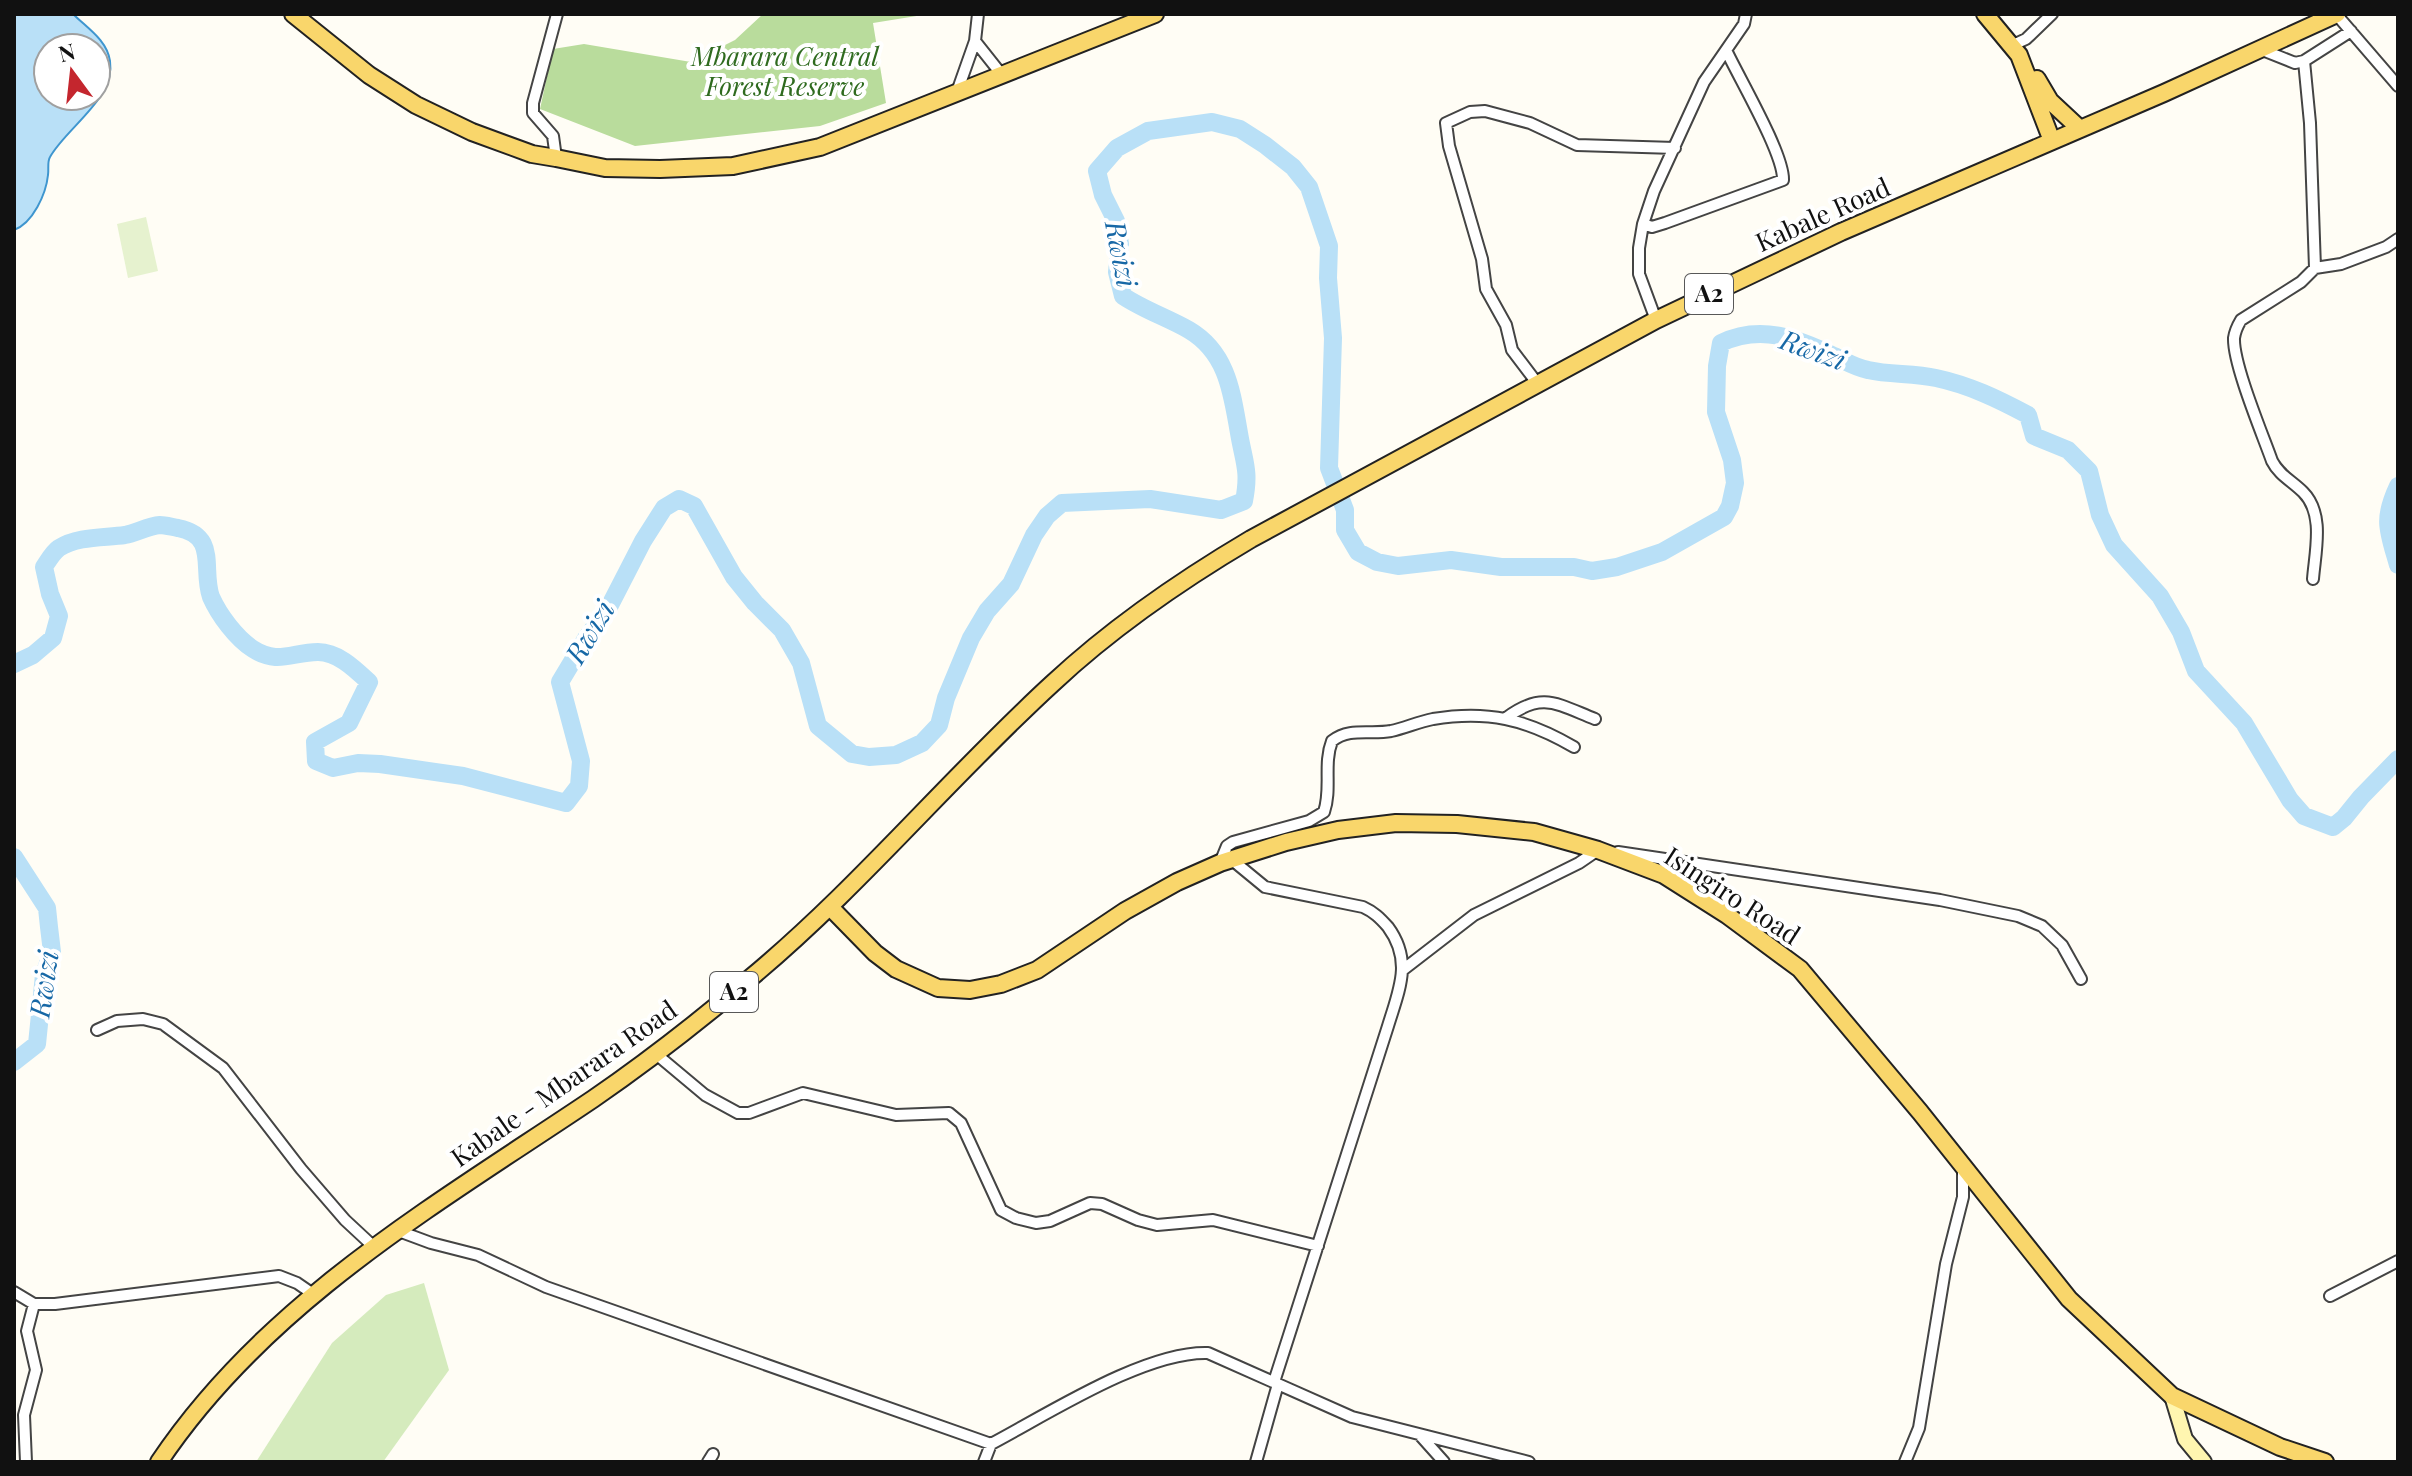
<svg xmlns="http://www.w3.org/2000/svg" width="2412" height="1476" font-family="'Playfair Display',serif">
	<rect width="100%" height="100%" fill="#fffdf5"/>
	<!-- green -->
	<path fill="#d5ebbd" d="M 424,1283 L 449,1370 L 383,1462 L 256,1462 L 332,1343 L 386,1295 Z"/>
	<!-- forest -->
	<path fill="#b9dc9c" d="M 763,14 L 929,14 L 873,23 L 886,103 L 820,126 L 635,146 L 540,109 L 553,49 L 584,44 L 691,62 L 735,40 Z"/>
	<!-- pitch -->
	<path fill="#e6f2cf" d="M 146,217 L 158,271 L 128,278 L 117,224 Z"/>
	<!-- water -->
	<path fill="#b9e0f7" stroke="#3f96cf" stroke-width="2" fill-rule="evenodd" d="M 14,14 L 73,14 C 87,28 107,40 110,61 C 116,98 66,128 50,157 C 47,162 49,169 48,175 C 46,194 33,223 14,230 ZM 48,48 L 96,48 L 96,96 L 48,96 Z"/>
	<g fill="none" stroke-linecap="round" stroke-linejoin="round">
		<!-- river -->
		<path stroke="#b9e0f7" stroke-width="18" d="M 2398,486 C 2382,520 2388,530 2398,565
			M 14,664 L 33,655 L 53,638 L 59,616 L 50,594 L 44,567 C 48,561 53,552 59,548 C 78,536 104,538 125,535 C 136,533 148,526 160,525 C 165,525 172,527 178,528 C 219,536 201,569 211,597 C 219,615 236,638 253,649 C 278,665 292,652 318,652 C 338,652 355,669 369,682 L 349,723 L 315,742 L 316,761 L 333,768 L 358,763 L 380,764 L 463,776 L 566,803 L 579,786 L 581,761 L 560,682 L 587,637 L 607,611 L 643,541 L 664,508 L 679,499 L 694,506 L 734,577 L 755,603 L 782,630 L 801,663 L 818,726 L 852,754 L 869,757 L 896,755 L 922,743 L 939,725 L 946,698 L 971,638 L 987,611 L 1011,584 L 1034,535 L 1047,516 L 1062,503 L 1150,499 L 1221,510 L 1244,501 C 1250,470 1244,463 1239,433 C 1232,394 1228,353 1189,330 C 1168,318 1144,310 1123,296 L 1117,272 L 1120,244 L 1116,221 L 1103,195 L 1097,171 L 1117,148 L 1148,131 L 1212,122 L 1240,129 L 1265,145 L 1293,167 L 1309,187 L 1329,246 L 1328,278 L 1333,338 L 1329,468 L 1345,510 L 1345,530 L 1358,552 L 1377,562 L 1398,566 L 1451,560 L 1501,567 L 1574,567 L 1592,571 L 1617,567 L 1662,552 L 1724,517 L 1730,506 L 1735,483 L 1732,460 L 1716,412 L 1717,366 L 1721,343 C 1760,324 1797,338 1834,356 C 1845,361 1856,368 1868,370 C 1890,375 1913,373 1936,378 C 1969,385 1998,399 2028,415 L 2034,436 L 2068,450 L 2089,471 L 2100,515 L 2114,545 L 2160,596 L 2181,632 L 2196,671 L 2244,723 L 2290,800 L 2304,816 L 2333,827 L 2344,818 L 2361,797 L 2398,759
			M 14,857 L 47,908 L 49,927 L 52,952 L 44,975 L 37,1044 L 14,1062"/>
		<defs>
			<path id="street" d="M 2336,14 L 2398,86
				M 975,41 L 1002,75
				M 2013,45 L 2026,39 L 2052,14
				M 2260,49 L 2295,63 L 2304,61 L 2310,123 L 2315,268
				M 2304,61 L 2351,31
				M 957,92 L 975,41 L 978,14
				M 556,158 L 553,136 L 533,113 L 533,103 L 557,14
				M 1643,224 L 1652,227 L 1665,223 L 1783,180 C 1784,154 1739,78 1726,50
				M 1656,320 L 1639,274 L 1639,248 L 1643,224 L 1654,191 L 1704,82 L 1744,24 L 1746,14
				M 1537,383 L 1512,350 L 1506,325 L 1486,289 L 1482,259 L 1449,146 L 1446,123 L 1470,112 L 1485,111 L 1530,123 L 1577,145 L 1675,148
				M 2313,579 C 2315,552 2325,514 2303,492 C 2292,481 2279,475 2272,461 C 2262,433 2233,364 2234,338 C 2235,331 2238,325 2241,320 L 2301,282 L 2315,268 L 2341,264 L 2386,247 L 2398,239
				M 1506,718 C 1542,691 1557,704 1595,719
				M 1618,852 L 1940,900 L 2018,916 L 2042,926 L 2062,945 L 2081,979
				M 1231,859 L 1265,887 L 1363,907 C 1374,912 1380,918 1388,927 C 1413,961 1399,990 1388,1026 L 1274,1382
				M 1220,863 L 1227,846 L 1233,842 L 1309,821 L 1324,812 C 1332,789 1323,764 1332,741 C 1350,727 1370,735 1391,731 C 1405,728 1418,722 1433,719 C 1487,710 1526,719 1574,747
				M 1404,969 L 1474,915 L 1579,863 L 1598,850
				M 97,1030 L 117,1021 L 143,1019 L 163,1024 L 223,1068 L 301,1169 L 345,1220 L 374,1247
				M 656,1054 L 705,1095 L 738,1113 L 749,1113 L 803,1093 L 896,1115 L 949,1113 L 961,1123 L 1001,1210 L 1016,1218 L 1036,1223 L 1050,1221 L 1090,1203 L 1102,1204 L 1138,1220 L 1157,1225 L 1213,1220 L 1318,1246
				M 396,1230 L 431,1243 L 478,1255 L 546,1287 L 991,1444 C 1048,1414 1145,1351 1208,1353 L 1352,1417 L 1529,1462
				M 14,1292 L 34,1304 L 55,1304 L 279,1276 L 297,1283 L 313,1294
				M 2330,1296 L 2398,1261
				M 1419,1434 L 1444,1462
				M 26,1462 L 24,1415 L 36,1370 L 27,1331 L 34,1304
				M 708,1462 L 713,1454
				M 984,1462 L 991,1444
				M 1256,1462 L 1278,1384
				M 1905,1462 L 1919,1428 L 1946,1264 L 1963,1197 L 1963,1167"/>
			<path id="secondary" d="M 2172,1396 L 2185,1439 L 2204,1462"/>
			<path id="primary" d="M 293,14 L 369,75 L 416,105 L 472,132 L 532,154 L 556,158 L 605,168 L 660,169 L 733,166 L 820,147 L 1155,14
				M 1985,14 L 2019,55 L 2052,141
				M 2037,79 L 2050,101 L 2079,128
				M 831,908 L 875,953 L 896,969 L 938,988 L 970,990 L 1001,984 L 1037,970 L 1125,911 L 1177,882 L 1220,863 L 1286,842 L 1338,830 L 1396,823 L 1457,824 L 1534,832 L 1598,850 L 1664,875 L 1727,915 L 1800,969 L 1920,1112 L 2069,1299 L 2172,1396 L 2280,1447 L 2325,1462
				M 159,1462 C 266,1302 437,1204 593,1099 C 647,1062 698,1022 748,980 C 858,889 948,779 1053,683 C 1113,627 1180,581 1251,539 L 1656,320 L 1841,232 L 2164,93 L 2337,14"/>
		</defs>
		<!-- street casing -->
		<use href="#street" stroke="#444" stroke-width="14"/>
		<!-- secondary casing -->
		<use href="#secondary" stroke="#333" stroke-width="18"/>
		<!-- primary casing -->
		<use href="#primary" stroke="#222" stroke-width="20"/>
		<!-- street -->
		<use href="#street" stroke="#fff" stroke-width="10"/>
		<!-- secondary -->
		<use href="#secondary" stroke="#fff6b0" stroke-width="14"/>
		<!-- primary -->
		<use href="#primary" stroke="#f9d66b" stroke-width="16"/>
	</g>
	<g text-anchor="middle" stroke-width="8" stroke-linejoin="round" paint-order="stroke">
		<!-- shield labels -->
		<g fill="#fff" stroke="#585858" stroke-width="2">
			<rect x="1685" y="274" width="48" height="40" rx="6"/>
			<rect x="710" y="972" width="48" height="40" rx="6"/>
		</g>
		<g font-size="24" font-weight="bold" fill="#111">
			<text x="1709" y="302">A2</text>
			<text x="734" y="1000">A2</text>
		</g>
		<!-- park labels -->
		<g font-size="26" font-style="italic" fill="#2f6b1f" stroke="#fff">
			<text x="785" y="66">Mbarara Central<tspan x="785" dy="30">Forest Reserve</tspan></text>
		</g>
		<!-- street labels -->
		<g font-size="26" fill="#111" stroke="#fff">
			<text transform="translate(1823 215) rotate(-24)" y="9">Kabale Road</text>
			<text transform="translate(1732 896) rotate(33)" y="9">Isingiro Road</text>
			<text transform="translate(564 1084) rotate(-35)" y="9">Kabale - Mbarara Road</text>
		</g>
		<!-- water labels -->
		<g font-size="28" font-style="italic" fill="#1768a6" stroke="#fff">
			<text transform="translate(1121 254) rotate(79)" y="10">Rwizi</text>
			<text transform="translate(1813 350) rotate(20)" y="10">Rwizi</text>
			<text transform="translate(590 632) rotate(-59)" y="10">Rwizi</text>
			<text transform="translate(44 984) rotate(-82)" y="10">Rwizi</text>
		</g>
	</g>
	<!-- border -->
	<rect width="2412" height="1476" fill="none" stroke="#111111" stroke-width="32"/>
	<!-- north arrow -->
	<g transform="translate(72 72) rotate(345)"><circle r="38" fill="#ffffff" stroke="#a0a0a0" stroke-width="2"/>
	<path d="M0-6L14 30L0 20L-14 30Z" fill="#c4262e"/>
	<text y="-12" font-size="22" font-weight="bold" text-anchor="middle" fill="#111111">N</text>
	</g>
</svg>
